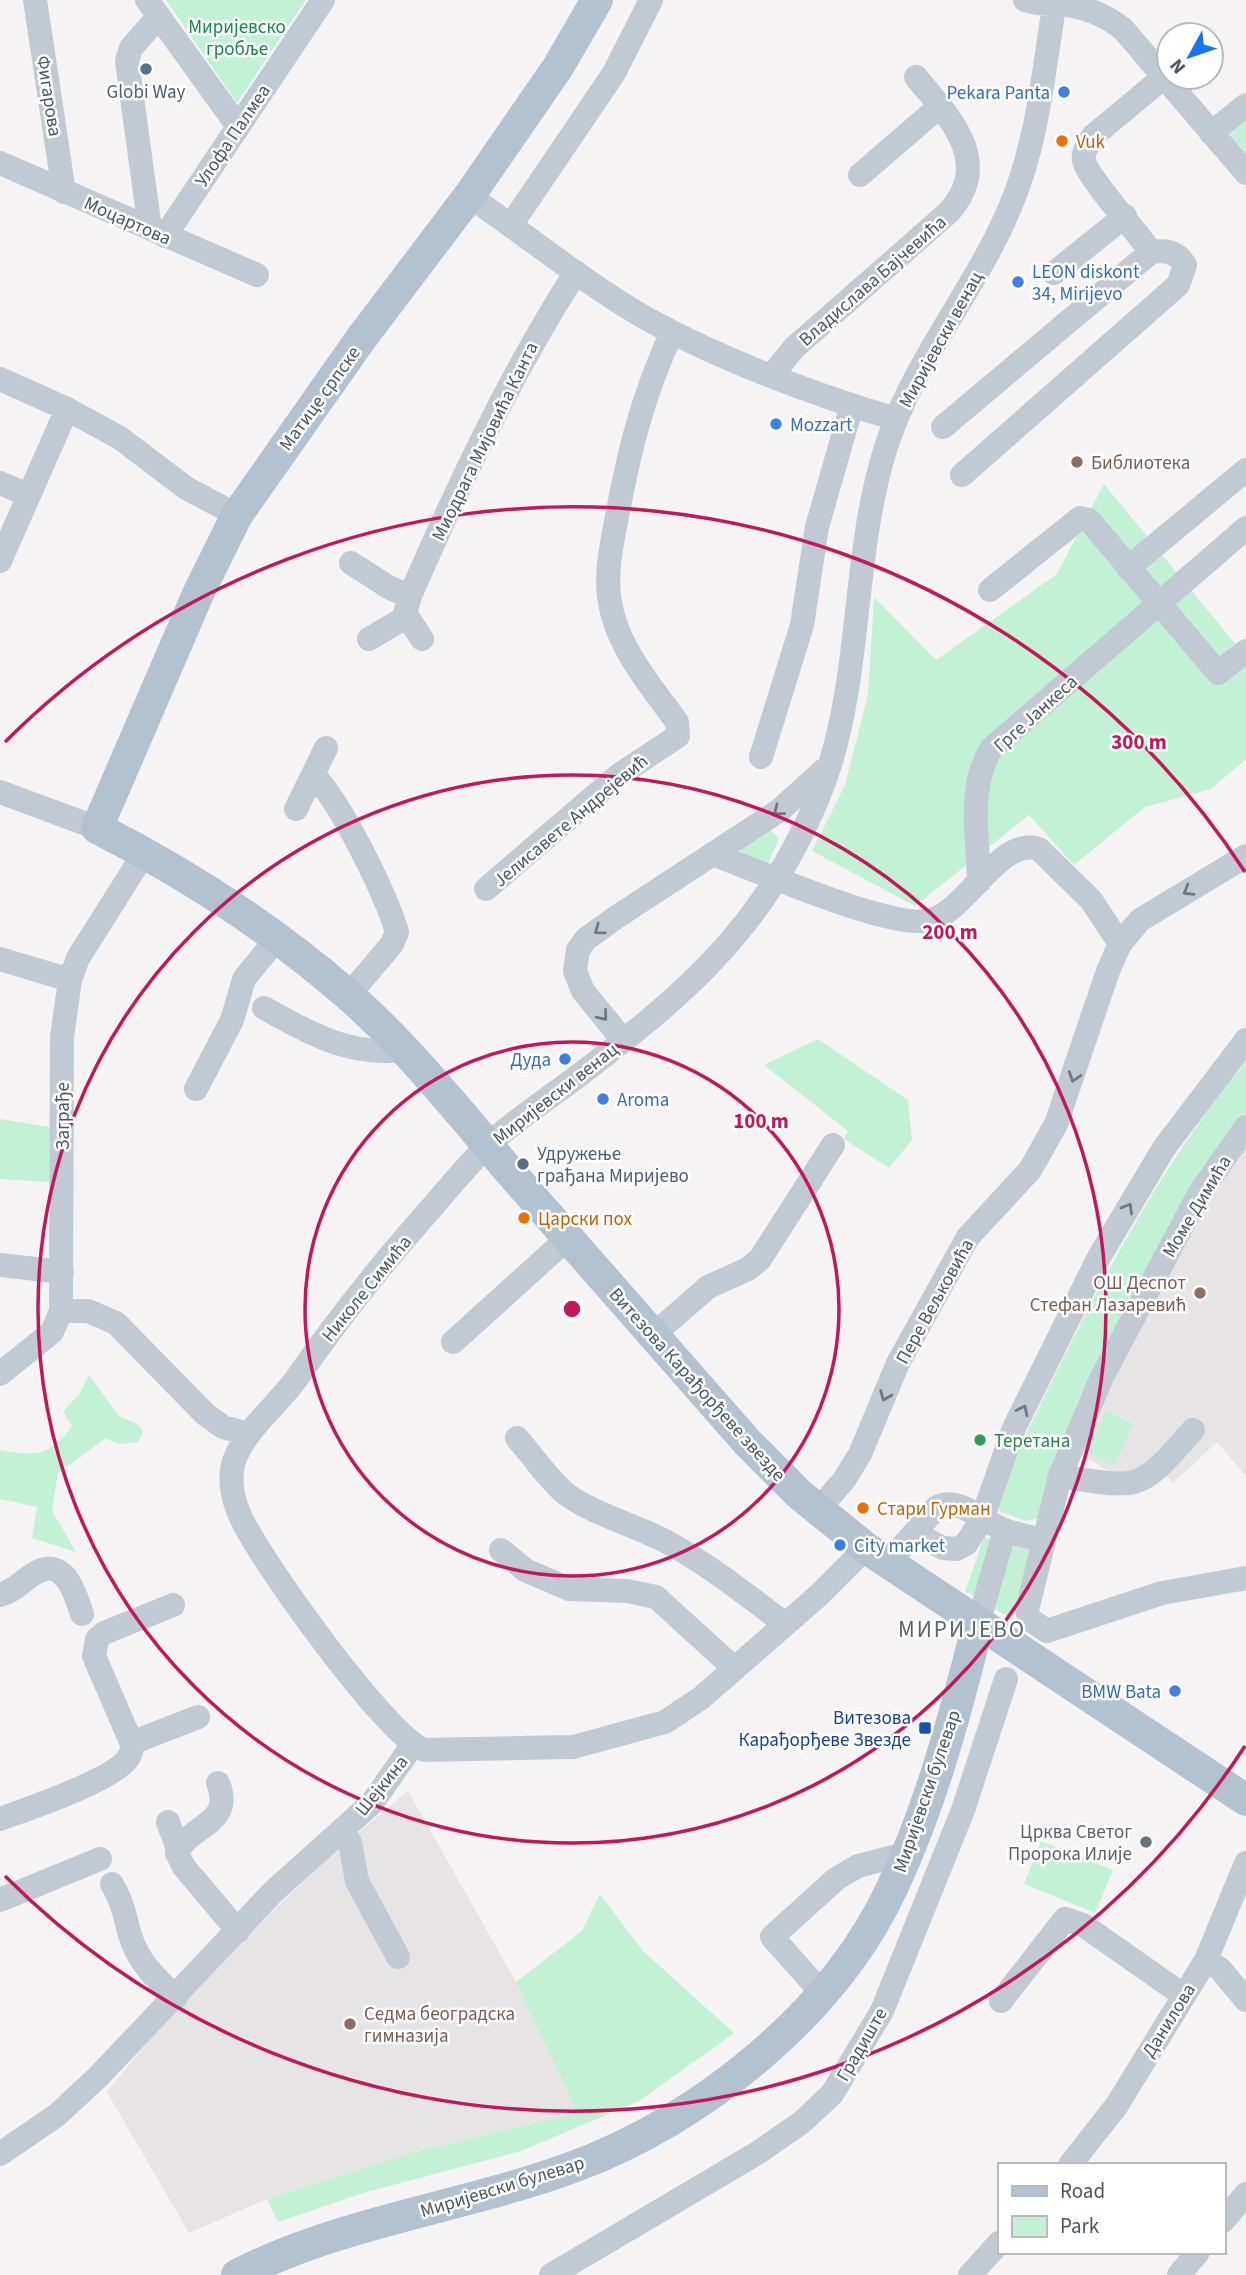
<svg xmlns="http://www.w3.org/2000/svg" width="1246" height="2275" font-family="'Source Sans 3',sans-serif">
	<rect width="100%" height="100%" fill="#f5f3f3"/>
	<!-- education -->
	<path fill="#e6e4e5" d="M 1246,1142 L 1246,1476 L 1217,1442 L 1173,1483 L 1153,1461 L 1135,1471 L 1112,1473 L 1080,1454 L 1122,1356 L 1186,1231 Z
		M 408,1791 L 516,1982 L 579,2113 L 411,2153 L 267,2199 L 189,2233 L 107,2092 L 187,1993 L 326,1860 Z"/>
	<!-- green -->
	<path fill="#c3f1d5" d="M 166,0 L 306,0 L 237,103 Z
		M 1246,105 L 1246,173 L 1211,133 Z
		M 1104,484 L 1246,657 L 1246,759 L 1211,789 L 1145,807 L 1074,865 L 1029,815 L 915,906 L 812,851 L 845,785 L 868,695 L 874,597 L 936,660 L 1057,574 Z
		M 770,829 L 779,839 L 768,863 L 741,857 L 740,849 Z
		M 818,1039 L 908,1100 L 912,1140 L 889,1168 L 844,1139 L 848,1131 L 764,1065 Z
		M 1246,1061 L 1246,1114 L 1236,1126 L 1039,1518 L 1025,1521 L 999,1511 L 996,1497 C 1069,1346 1139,1191 1246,1061 Z
		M 0,1119 L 61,1129 L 62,1183 L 0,1179 Z
		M 89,1375 L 119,1416 L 139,1425 L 143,1432 L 138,1442 L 119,1444 L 106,1438 L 58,1473 L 52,1511 L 76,1552 L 32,1538 L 37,1507 L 0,1499 L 0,1450 C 33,1457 52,1456 72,1426 L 63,1411 L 79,1395 Z
		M 1106,1410 L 1133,1425 L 1114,1466 L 1087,1452 Z
		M 984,1537 L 991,1539 L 976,1596 L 965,1592 Z
		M 1014,1543 L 1031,1550 L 1032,1555 L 1013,1620 L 992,1607 Z
		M 1041,1841 L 1113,1870 L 1095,1913 L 1024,1884 Z
		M 600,1894 L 643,1951 L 734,2033 L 639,2101 L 521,2151 L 363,2193 L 278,2222 L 267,2199 L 411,2153 L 578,2113 L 516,1982 L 582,1931 Z"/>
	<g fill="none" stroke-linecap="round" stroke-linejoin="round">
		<!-- minor-tunnel -->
		<path stroke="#caccce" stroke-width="24" stroke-dasharray="24 12" stroke-linecap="butt" d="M 926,1539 L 943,1548"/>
		<!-- minor -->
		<path stroke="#c1cad2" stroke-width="24" d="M 35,0 L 64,192
			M 147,0 L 237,125
			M 1025,0 C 1037,5 1047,3 1059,4 C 1083,6 1104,14 1123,29 L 1246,173
			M 1211,133 L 1246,105
			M 0,163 L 257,275
			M 860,175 L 940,106
			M 469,196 C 529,237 586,284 649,320 C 726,362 813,394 896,419
			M 511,225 L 614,73 L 651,0
			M 150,229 L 127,61 L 131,48 L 159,16
			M 165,236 L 323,0
			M 1054,273 L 1125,216
			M 772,375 L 794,348 L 949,212 C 994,161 949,117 916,77
			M 0,379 L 67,409 L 120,438 L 186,488 L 237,515
			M 943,427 L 1151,252 C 1138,233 1088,178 1084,161 C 1082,152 1088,144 1093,136 L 1164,77
			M 962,475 L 1178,285 L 1185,265 C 1176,251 1167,250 1151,252
			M 0,483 L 28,495
			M 0,561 L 67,409
			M 351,563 L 390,588 L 410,596
			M 1128,568 L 1246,470
			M 990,590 L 1080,518 L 1089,520 L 1218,673 L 1246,651
			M 369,639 L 406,617
			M 422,639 L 405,613 L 410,596 C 459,484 510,375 576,272
			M 761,757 L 802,625 L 817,527 L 852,405
			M 313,775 C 340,800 386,895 397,932 L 392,944 L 349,995
			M 0,792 L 97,828
			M 296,809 L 326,748
			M 712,854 C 754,869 896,932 932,920 C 968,908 1001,836 1039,849 L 1091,900 L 1120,944
			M 979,882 C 978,838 967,786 992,748 L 1246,528
			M 486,889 L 619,775 L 678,736 L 677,722 C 653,689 622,653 612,612 C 604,582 610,552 616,522 C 629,451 642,398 672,332
			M 0,959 L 70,980
			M 264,1008 C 309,1033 348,1056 401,1050
			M 623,1040 L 583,991 L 575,971 L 578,950 L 586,939 L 615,918 L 780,810 L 824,770
			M 196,1089 L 232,1020 L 244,979 L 278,937
			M 1246,1127 L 1199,1194 L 1102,1377 L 1060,1476 L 1027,1610 L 1029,1619 L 1047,1631 L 1162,1593 L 1246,1578
			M 0,1265 L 62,1272
			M 61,1311 L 88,1311 L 116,1323 L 205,1414 L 223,1427 L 249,1434
			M 652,1336 L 708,1287 L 748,1269 L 760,1259 L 833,1145
			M 453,1342 L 568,1238
			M 0,1374 L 52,1332 L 61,1311 L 62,1037 L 70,980 L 78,958 L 145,852
			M 517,1438 C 533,1456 547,1478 566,1494 C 591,1513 637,1526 667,1542 C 709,1565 747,1595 785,1624
			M 1060,1476 C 1142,1489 1138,1492 1193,1430
			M 819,1509 L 844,1480 L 860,1454 L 898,1363 L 968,1237 L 1030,1170 L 1056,1124 L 1108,971 L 1120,944 L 1140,920 L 1246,856
			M 866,1548 L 819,1595 L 701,1698 L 665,1722 L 573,1747 L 425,1750 C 389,1740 255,1554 239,1513 C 232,1497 229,1477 234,1461 C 246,1428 277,1406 297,1378 C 339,1317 385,1260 434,1205 C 452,1184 470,1162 490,1143 C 519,1117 552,1096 582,1073 C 637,1031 694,986 738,932 C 779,883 819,810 835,747 C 861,649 855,545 886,447 C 914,359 976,290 1011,205 C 1038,141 1044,68 1055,0
			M 943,1548 L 956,1549 L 966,1544 L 982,1519 L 1014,1428 L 1099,1257 L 1164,1148 L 1246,1040
			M 501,1550 L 525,1570 L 569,1589 L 627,1591 L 656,1597 L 734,1668
			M 888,1563 L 937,1507 C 960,1496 983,1522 1004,1530 C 1016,1534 1030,1537 1042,1540
			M 0,1595 C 15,1591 24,1579 37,1572 C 66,1558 75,1594 82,1614
			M 978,1624 L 1005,1530
			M 132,1744 L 94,1656 L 97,1639 L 104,1633 L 173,1605
			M 218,1783 C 235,1825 188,1825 177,1853 L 184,1867 L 238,1931
			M 0,1819 C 27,1809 115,1780 129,1757 C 132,1752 131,1747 134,1742 L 198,1717
			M 168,1822 L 178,1849
			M 343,1829 L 350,1843 L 357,1881 L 398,1957
			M 112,1884 C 122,1900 125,1917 130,1935 C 138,1962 156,1979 176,1997
			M 0,1900 L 100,1859
			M 1206,1960 L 1220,1969 L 1246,2000
			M 822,1993 L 772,1937 L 836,1879 L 858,1866 L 908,1853
			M 1001,2001 L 1065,1919 L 1083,1925 L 1183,1995
			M 0,2154 L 57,2115 L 98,2077 L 273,1892 L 372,1803 L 412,1746
			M 1070,2165 L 1117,2105 L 1206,1960 L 1246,1863
			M 1223,2221 L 1246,2194
			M 551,2275 L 759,2152 L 802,2122 L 832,2094 L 882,2011 L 963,1810 L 1006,1679
			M 970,2275 L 999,2243
			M 1179,2275 L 1198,2252"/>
		<!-- major -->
		<path stroke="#b3c2d1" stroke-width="32" d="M 597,0 L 558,67 L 469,196 L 360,340 L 237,515 L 198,594 L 97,828 C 187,874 270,927 347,994 C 406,1045 460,1113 511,1173 C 590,1264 669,1354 748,1443 L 799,1494 L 866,1548 L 1246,1800
			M 237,2275 C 343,2221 462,2208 573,2167 C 701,2120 834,2013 892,1888 C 931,1806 956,1712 978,1624"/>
	</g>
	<!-- one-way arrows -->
	<defs><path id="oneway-chevron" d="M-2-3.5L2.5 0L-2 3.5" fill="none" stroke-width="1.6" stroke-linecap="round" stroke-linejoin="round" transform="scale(1.75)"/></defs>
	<g stroke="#6e7983">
		<use href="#oneway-chevron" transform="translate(778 811) rotate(142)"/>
		<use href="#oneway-chevron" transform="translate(1188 891) rotate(149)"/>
		<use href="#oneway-chevron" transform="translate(599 930) rotate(144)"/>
		<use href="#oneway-chevron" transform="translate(603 1016) rotate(51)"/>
		<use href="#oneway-chevron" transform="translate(1074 1077) rotate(108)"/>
		<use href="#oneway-chevron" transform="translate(1128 1208) rotate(-59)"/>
		<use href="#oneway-chevron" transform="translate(885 1396) rotate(112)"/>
		<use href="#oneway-chevron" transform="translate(1023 1410) rotate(-64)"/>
	</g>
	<!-- distance rings -->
	<g fill="none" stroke="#c2185b" stroke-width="3.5">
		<circle cx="572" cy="1309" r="267"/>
		<circle cx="572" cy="1309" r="534"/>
		<path d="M1245 1746A802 802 0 0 1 5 1876M5 742A802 802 0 0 1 1245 872"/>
	</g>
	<!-- markers -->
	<g fill="#5c6f8a" stroke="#fff" stroke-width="2.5">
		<circle cx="146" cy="69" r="7"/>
		<circle cx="523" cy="1164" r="7"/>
	</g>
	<g fill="#3f7fe0" stroke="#fff" stroke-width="2.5">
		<circle cx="1064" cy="92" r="7"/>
		<circle cx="1018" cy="282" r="7"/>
		<circle cx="776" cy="424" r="7"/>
		<circle cx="565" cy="1059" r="7"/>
		<circle cx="603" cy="1099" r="7"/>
		<circle cx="840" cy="1545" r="7"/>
		<circle cx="1175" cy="1691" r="7"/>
	</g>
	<g fill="#e8710a" stroke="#fff" stroke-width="2.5">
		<circle cx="1062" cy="141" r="7"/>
		<circle cx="524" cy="1218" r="7"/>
		<circle cx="863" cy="1508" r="7"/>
	</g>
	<g fill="#8d6e63" stroke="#fff" stroke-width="2.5">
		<circle cx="1077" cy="462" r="7"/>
		<circle cx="1200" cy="1293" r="7"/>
		<circle cx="350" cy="2024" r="7"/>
	</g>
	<circle fill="#2e9e5b" stroke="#fff" stroke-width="2.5" cx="980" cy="1440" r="7"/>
	<rect fill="#1a4fb4" stroke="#fff" stroke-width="2.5" x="918" y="1721" width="14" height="14" rx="3.5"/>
	<circle fill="#6b7280" stroke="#fff" stroke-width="2.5" cx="1146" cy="1842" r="7"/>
	<g text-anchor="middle" stroke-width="5" stroke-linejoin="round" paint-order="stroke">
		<!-- park labels -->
		<g font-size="19" fill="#17864f" stroke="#fff">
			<text x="237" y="33">Миријевско<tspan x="237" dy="22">гробље</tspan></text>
		</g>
		<!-- service labels -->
		<g font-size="19" fill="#4e5e75" stroke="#fff">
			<text x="146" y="98">Globi Way</text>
			<text x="537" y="1160" text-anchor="start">Удружење<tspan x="537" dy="22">грађана Миријево</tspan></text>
		</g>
		<!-- shop labels -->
		<g font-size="19" fill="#366cbe" stroke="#fff" text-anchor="start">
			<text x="1050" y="99" text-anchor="end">Pekara Panta</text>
			<text x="1032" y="278">LEON diskont<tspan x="1032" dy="22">34, Mirijevo</tspan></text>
			<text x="790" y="431">Mozzart</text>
			<text x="551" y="1066" text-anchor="end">Дуда</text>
			<text x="617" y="1106">Aroma</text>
			<text x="854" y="1552">City market</text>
			<text x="1161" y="1698" text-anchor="end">BMW Bata</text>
		</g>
		<!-- street labels -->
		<g font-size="19" fill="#4a5661" stroke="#fff">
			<text transform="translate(50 96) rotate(81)" y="7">Фигарова</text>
			<text transform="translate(232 135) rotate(-56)" y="7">Улофа Палмеа</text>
			<text transform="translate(128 220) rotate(24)" y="7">Моцартова</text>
			<text transform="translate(872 280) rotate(-41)" y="7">Владислава Бајчевића</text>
			<text transform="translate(940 339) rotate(-61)" y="7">Миријевски венац</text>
			<text transform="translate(319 398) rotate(-54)" y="7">Матице српске</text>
			<text transform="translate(484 441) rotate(-64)" y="7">Миодрага Мијовића Канта</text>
			<text transform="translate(1035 713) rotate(-42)" y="7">Грге Јанкеса</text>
			<text transform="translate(570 820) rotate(-40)" y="7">Јелисавете Андрејевић</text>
			<text transform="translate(555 1093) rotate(-38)" y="7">Миријевски венац</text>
			<text transform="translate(62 1116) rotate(-90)" y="7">Заграђе</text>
			<text transform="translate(1196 1206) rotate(-59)" y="7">Моме Димића</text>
			<text transform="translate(366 1288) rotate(-51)" y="7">Николе Симића</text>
			<text transform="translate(934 1301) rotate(-61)" y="7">Пере Вељковића</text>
			<text transform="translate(698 1384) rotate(48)" y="7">Витезова Карађорђеве звезде</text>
			<text transform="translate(381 1785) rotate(-51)" y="7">Шејкина</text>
			<text transform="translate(926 1791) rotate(-71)" y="7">Миријевски булевар</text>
			<text transform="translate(1168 2020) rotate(-58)" y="7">Данилова</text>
			<text transform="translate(861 2044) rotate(-60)" y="7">Градиште</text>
			<text transform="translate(502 2186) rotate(-17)" y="7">Миријевски булевар</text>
		</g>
		<!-- food labels -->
		<g font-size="19" fill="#c56008" stroke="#fff" text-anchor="start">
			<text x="1076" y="148">Vuk</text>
			<text x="538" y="1225">Царски пох</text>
			<text x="877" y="1515">Стари Гурман</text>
		</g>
		<!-- education labels -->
		<g font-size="19" fill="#785e54" stroke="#fff" text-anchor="start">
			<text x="1091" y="469">Библиотека</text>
			<text x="1186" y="1289" text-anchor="end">ОШ Деспот<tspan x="1186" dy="22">Стефан Лазаревић</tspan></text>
			<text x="364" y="2020">Седма београдска<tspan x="364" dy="22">гимназија</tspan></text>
		</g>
		<!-- leisure labels -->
		<g font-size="19" fill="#27864d" stroke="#fff" text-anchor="start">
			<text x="994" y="1447">Теретана</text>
		</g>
		<!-- transit labels -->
		<g font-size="19" fill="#164399" stroke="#fff" text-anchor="end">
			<text x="911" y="1724">Витезова<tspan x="911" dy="22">Карађорђеве Звезде</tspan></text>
		</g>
		<!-- worship labels -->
		<g font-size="19" fill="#5b616d" stroke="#fff" text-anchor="end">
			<text x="1132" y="1838">Црква Светог<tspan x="1132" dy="22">Пророка Илије</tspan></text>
		</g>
		<!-- quarter labels -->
		<g font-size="23" letter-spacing="2" fill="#5f6368" stroke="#fff">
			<text x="962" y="1637">МИРИЈЕВО</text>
		</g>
	</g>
	<circle cx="572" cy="1309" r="10" fill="#c2185b" stroke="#fff" stroke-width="3.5"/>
	<g font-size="21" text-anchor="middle" font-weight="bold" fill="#c2185b" stroke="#fff" stroke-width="5" stroke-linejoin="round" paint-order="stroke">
		<text x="1139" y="749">300 m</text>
		<text x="950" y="939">200 m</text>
		<text x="761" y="1128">100 m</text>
	</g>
	<!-- legend -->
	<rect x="998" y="2163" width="228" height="91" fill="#ffffff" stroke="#b7bbc0" stroke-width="2"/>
	<rect x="1012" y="2186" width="35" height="10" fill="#b3c2d1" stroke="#b7bbc0" stroke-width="2"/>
	<text x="1060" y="2198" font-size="21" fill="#4a5661">Road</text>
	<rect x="1012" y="2216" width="35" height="21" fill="#c3f1d5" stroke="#b7bbc0" stroke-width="2"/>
	<text x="1060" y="2233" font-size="21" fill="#4a5661">Park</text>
	<!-- north arrow -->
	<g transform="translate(1190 56) rotate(230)"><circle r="33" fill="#ffffff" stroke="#b7bbc0" stroke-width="2"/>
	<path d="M0-5L12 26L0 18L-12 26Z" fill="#1a73e8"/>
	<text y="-10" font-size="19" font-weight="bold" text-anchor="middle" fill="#4a5661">N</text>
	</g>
</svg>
